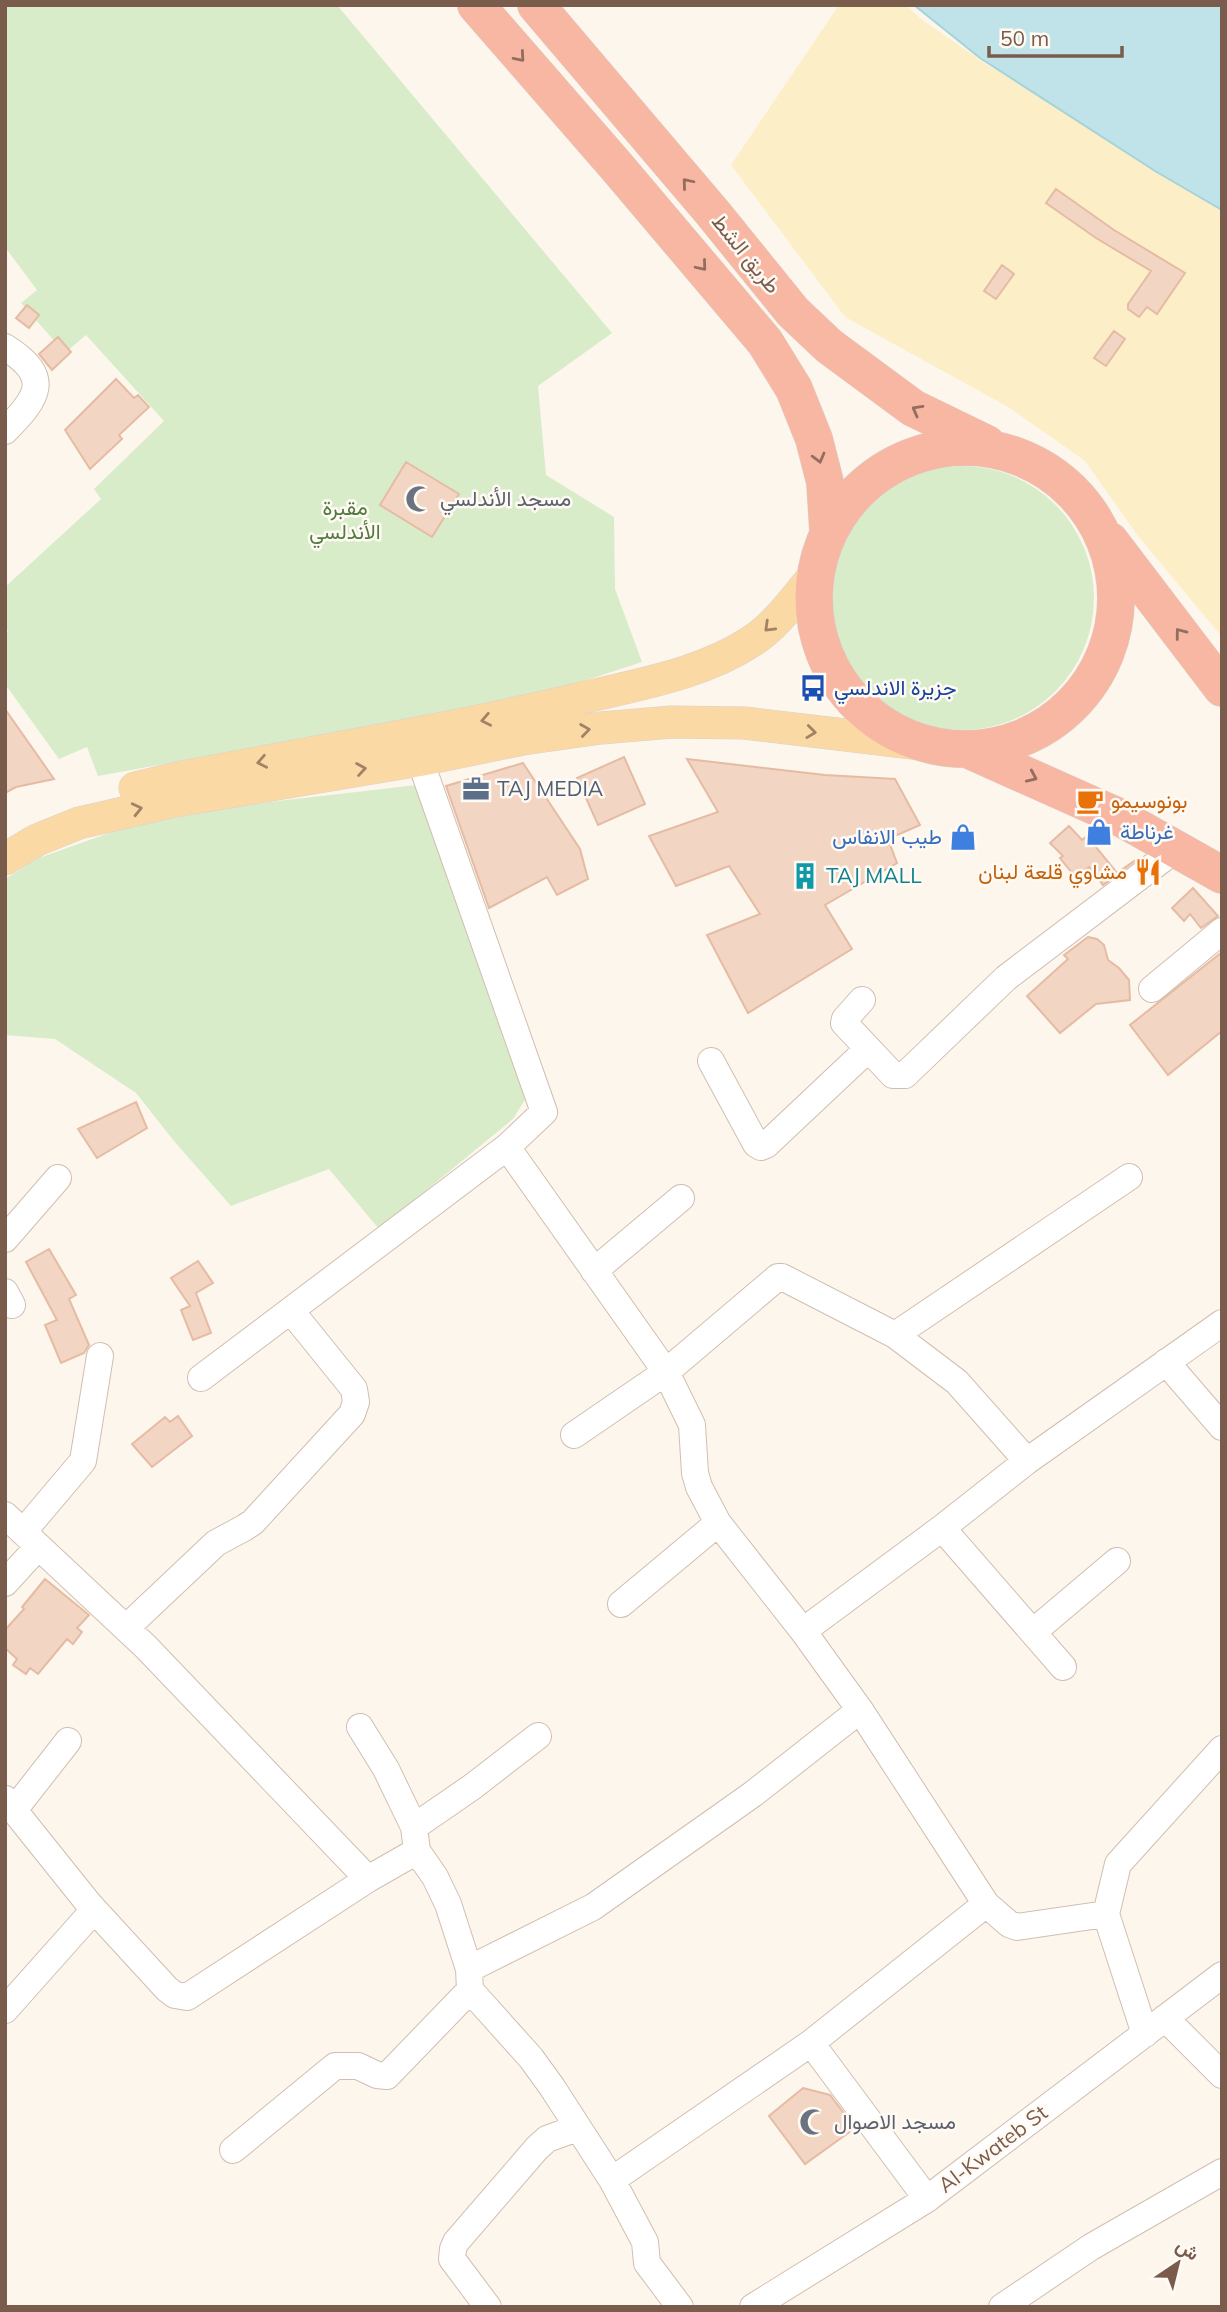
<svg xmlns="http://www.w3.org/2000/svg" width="1227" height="2312" font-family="Mulish,Vazirmatn,sans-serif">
	<rect width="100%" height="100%" fill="#fdf6ec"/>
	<!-- green -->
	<path fill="#d8ecc9" d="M 5,5 L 337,5 L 612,333 L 538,386 L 546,475 L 614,517 L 615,589 L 642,662 L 516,703 L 396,722 L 98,776 L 87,747 L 59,759 L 5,684 L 5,635 L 8,631 L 5,627 L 5,587 L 101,499 L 94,489 L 164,421 L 86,335 L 65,353 L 21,303 L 37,290 L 5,247 Z
		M830 598a132 132 0 1 1 264 0a132 132 0 1 1-264 0Z
		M 417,785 L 526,1098 L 513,1119 L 379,1229 L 329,1169 L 231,1206 L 174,1141 L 136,1093 L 55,1039 L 5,1035 L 5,879 L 39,858 L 126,827 L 242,805 Z"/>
	<!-- sand -->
	<path fill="#fcefc7" d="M 839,5 L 906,5 L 921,19 L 986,64 L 1222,207 L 1222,637 L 1138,536 L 1085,461 L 1010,408 L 845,317 L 731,165 Z"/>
	<!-- water -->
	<path fill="#bfe3e8" stroke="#a5d3da" stroke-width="2" d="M 914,5 L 1222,5 L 1222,210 L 1155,171 L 980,58 Z"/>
	<!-- building -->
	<path fill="#f3d5c3" stroke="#e6bba3" stroke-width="2" d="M 1056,189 L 1114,230 L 1185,273 L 1157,314 L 1147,307 L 1139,317 L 1128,309 L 1128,304 L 1151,271 L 1096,238 L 1046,203 Z
		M 1002,265 L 1014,274 L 996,299 L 984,291 Z
		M 27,305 L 39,315 L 29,328 L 16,318 Z
		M 1114,331 L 1125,339 L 1106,366 L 1094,358 Z
		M 58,337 L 71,352 L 52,370 L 39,354 Z
		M 116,379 L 134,398 L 138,395 L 149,407 L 119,435 L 122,439 L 90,469 L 65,430 Z
		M 406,462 L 459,494 L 432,537 L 380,505 Z
		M 5,709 L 54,779 L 16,787 L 5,793 Z
		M 624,757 L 645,804 L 598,825 L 577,778 Z
		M 687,759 L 825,775 L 895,779 L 920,825 L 888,839 L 897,863 L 825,905 L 852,949 L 748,1013 L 707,935 L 760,914 L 729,866 L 676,886 L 649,836 L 718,812 Z
		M 523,763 L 580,849 L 588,879 L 557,895 L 547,877 L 489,908 L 446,786 Z
		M 1069,826 L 1082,840 L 1087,836 L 1117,873 L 1137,859 L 1103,885 L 1089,867 L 1076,878 L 1060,858 L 1063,856 L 1050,843 Z
		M 1193,888 L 1218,916 L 1201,928 L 1190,914 L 1184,921 L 1172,908 Z
		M 1088,937 L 1097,939 L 1104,945 L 1108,960 L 1119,968 L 1129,980 L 1130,1000 L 1096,1004 L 1060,1033 L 1027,996 L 1068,959 L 1064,955 Z
		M 1222,952 L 1222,1031 L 1168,1075 L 1130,1025 Z
		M 136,1102 L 147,1128 L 97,1158 L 78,1129 Z
		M 49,1249 L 76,1295 L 69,1299 L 89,1345 L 84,1353 L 61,1363 L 45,1325 L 57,1320 L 26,1262 Z
		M 198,1261 L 213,1283 L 196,1293 L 211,1333 L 193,1340 L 181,1310 L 190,1306 L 171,1278 Z
		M 178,1416 L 192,1436 L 152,1467 L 132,1444 L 165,1417 L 170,1422 Z
		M 45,1579 L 89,1615 L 77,1628 L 82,1632 L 73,1644 L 67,1639 L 38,1674 L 30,1668 L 26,1674 L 13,1665 L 17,1659 L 5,1648 L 5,1630 L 24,1609 L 22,1607 Z
		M 803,2088 L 830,2095 L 855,2128 L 805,2164 L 769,2116 Z"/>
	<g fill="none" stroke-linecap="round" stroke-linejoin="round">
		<defs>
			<path id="minor" d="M 5,347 C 53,377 38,398 5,431
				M 1152,989 L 1222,931
				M 862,1000 L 845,1019 L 844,1023 L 893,1075 L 905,1075 L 1006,978 L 1176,849
				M 711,1061 L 756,1144 L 761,1147 L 766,1145 L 868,1049
				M 507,1147 L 666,1372 L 692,1425 L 695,1473 L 699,1487 L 718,1523 L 803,1631 L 860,1710 L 986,1904
				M 5,1239 L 58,1178
				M 594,1271 L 681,1198
				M 5,1292 L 12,1305
				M 895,1335 L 1129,1177
				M 1166,1362 L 1222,1427
				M 201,1378 L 507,1147 L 544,1112 L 420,760
				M 574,1435 L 666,1372 L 778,1277 L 782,1277 L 895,1335 L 957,1382 L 1027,1461
				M 5,1515 L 146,1647 L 368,1879
				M 942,1528 L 1063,1667
				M 23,1532 L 83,1461 L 100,1356
				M 5,1583 L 38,1547
				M 621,1604 L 718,1523
				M 126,1628 L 216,1543 L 244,1528 L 253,1522 L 352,1414 L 356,1402 L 354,1389 L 291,1311
				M 803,1631 L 942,1528 L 1027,1461 L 1222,1323
				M 1033,1632 L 1117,1561
				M 360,1727 L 386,1769 L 414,1827
				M 538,1736 L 472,1787 L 414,1827 L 417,1851 L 435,1877 L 448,1904 L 469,1969 L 470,1990 L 531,2058 L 552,2087 L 612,2180 L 645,2242 L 647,2263 L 680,2307
				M 5,1799 L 89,1904 L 167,1989 L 175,1995 L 187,1997 L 368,1879 L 417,1851
				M 14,1810 L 68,1741
				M 1106,1914 L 1145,2034
				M 469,1969 L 593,1907 L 753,1794 L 860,1710
				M 5,2010 L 94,1910
				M 1165,2018 L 1222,2075
				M 811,2043 L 927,2199
				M 233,2150 L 335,2066 L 358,2066 L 377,2075 L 387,2076 L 470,1990
				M 612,2180 L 811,2043 L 986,1904 L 1009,1924 L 1017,1927 L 1106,1914 L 1118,1864 L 1222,1749
				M 488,2307 L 452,2259 L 453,2249 L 456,2242 L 537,2148 L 547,2139 L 577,2128
				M 753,2307 L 927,2199 L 1222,1975
				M 1002,2307 L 1091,2247 L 1222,2172"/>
			<path id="major" d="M 135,788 L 177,778 C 312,752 448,730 582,698 C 640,684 702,674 752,641 C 777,625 795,598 814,576
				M 5,859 L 37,840 L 79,823 L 175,801 L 420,760 L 523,739 L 601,728 L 672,722 L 744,723 L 921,744"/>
			<path id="highway" d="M 476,5 L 617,167 L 765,342 L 794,389 L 814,439 L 825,482 L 828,530
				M 536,5 L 712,212 L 793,312 L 829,346 L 913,408 L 987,444
				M814 598a151 151 0 1 1 302 0a151 151 0 1 1-302 0Z
				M 1110,541 L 1222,688
				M 969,750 L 1119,817 L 1222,875"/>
		</defs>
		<!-- minor casing -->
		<use href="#minor" stroke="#d1beb0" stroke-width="28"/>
		<!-- major casing -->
		<use href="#major" stroke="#dad1cd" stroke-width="33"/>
		<!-- highway casing -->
		<use href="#highway" stroke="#dad1cd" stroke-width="38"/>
		<!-- minor -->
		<use href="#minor" stroke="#fff" stroke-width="26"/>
		<!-- major -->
		<use href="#major" stroke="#fbd9a5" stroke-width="32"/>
		<!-- highway -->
		<use href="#highway" stroke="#f7b7a3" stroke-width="37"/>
	</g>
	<!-- one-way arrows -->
	<defs><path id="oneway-chevron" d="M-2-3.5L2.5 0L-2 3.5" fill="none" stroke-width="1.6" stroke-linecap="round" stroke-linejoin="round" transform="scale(1.75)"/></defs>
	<g stroke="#936e5e">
		<use href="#oneway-chevron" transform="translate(520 57) rotate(49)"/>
		<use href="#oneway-chevron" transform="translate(687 183) rotate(-130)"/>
		<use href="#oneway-chevron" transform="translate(702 266) rotate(50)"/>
		<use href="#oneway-chevron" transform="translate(917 410) rotate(-151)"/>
		<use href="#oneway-chevron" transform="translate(819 458) rotate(75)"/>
		<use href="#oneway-chevron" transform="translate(1180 633) rotate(-127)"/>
		<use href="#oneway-chevron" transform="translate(1032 777) rotate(24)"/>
	</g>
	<g stroke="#a18267">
		<use href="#oneway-chevron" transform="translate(769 627) rotate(136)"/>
		<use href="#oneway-chevron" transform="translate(486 720) rotate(169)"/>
		<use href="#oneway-chevron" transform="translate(585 730) rotate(-8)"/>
		<use href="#oneway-chevron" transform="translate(811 732) rotate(7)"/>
		<use href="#oneway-chevron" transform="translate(262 762) rotate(169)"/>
		<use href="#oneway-chevron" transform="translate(361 769) rotate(-9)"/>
		<use href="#oneway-chevron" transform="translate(137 809) rotate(-13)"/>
	</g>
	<!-- icons -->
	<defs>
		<symbol id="mosque-bare" viewBox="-9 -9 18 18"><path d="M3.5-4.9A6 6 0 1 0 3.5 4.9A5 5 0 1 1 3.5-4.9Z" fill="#6b7280" stroke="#fffaf3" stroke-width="2.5" paint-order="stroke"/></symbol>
		<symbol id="bus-bare" viewBox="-9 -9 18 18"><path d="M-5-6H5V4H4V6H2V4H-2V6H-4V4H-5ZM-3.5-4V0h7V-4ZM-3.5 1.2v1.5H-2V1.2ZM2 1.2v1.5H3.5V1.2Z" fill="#1a4fb4" stroke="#fffaf3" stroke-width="2.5" paint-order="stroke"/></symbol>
		<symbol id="office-bare" viewBox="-9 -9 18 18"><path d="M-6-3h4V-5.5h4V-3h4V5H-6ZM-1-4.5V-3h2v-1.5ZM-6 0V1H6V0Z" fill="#5c6f8a" stroke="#fffaf3" stroke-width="2.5" paint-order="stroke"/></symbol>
		<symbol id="cafe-bare" viewBox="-9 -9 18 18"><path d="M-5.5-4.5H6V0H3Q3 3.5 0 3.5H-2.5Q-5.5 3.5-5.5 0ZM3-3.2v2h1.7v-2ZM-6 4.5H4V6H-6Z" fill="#e8710a" stroke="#fffaf3" stroke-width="2.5" paint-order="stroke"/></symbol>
		<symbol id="shop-bare" viewBox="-9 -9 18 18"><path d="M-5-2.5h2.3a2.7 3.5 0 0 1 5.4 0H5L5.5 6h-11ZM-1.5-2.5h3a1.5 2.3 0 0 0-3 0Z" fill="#3f7fe0" stroke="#fffaf3" stroke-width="2.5" paint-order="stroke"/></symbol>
		<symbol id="restaurant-bare" viewBox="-9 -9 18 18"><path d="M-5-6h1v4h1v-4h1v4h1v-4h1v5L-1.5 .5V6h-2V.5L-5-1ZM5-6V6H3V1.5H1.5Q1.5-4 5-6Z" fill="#e8710a" stroke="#fffaf3" stroke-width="2.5" paint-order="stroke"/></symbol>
		<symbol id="building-bare" viewBox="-9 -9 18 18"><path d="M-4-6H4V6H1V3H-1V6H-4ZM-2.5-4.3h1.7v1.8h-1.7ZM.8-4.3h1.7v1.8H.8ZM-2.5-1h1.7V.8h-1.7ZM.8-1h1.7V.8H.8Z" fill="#0f9aa8" stroke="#fffaf3" stroke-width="2.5" paint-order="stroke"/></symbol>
	</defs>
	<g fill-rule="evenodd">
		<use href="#mosque-bare" x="400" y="480" width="38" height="38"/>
		<use href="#bus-bare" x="794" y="669" width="38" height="38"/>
		<use href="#office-bare" x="457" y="770" width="38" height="38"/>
		<use href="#cafe-bare" x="1071" y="782" width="38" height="38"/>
		<use href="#shop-bare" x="1080" y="813" width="38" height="38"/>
		<use href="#shop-bare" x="944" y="818" width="38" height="38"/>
		<use href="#restaurant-bare" x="1129" y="853" width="38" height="38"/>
		<use href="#building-bare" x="786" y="857" width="38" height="38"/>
		<use href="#mosque-bare" x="794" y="2103" width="38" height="38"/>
	</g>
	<g text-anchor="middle" stroke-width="5" stroke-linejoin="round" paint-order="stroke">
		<!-- street labels -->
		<g font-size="21" fill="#7a5c4d" stroke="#fffaf3">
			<text transform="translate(746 254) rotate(51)" y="7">طريق الشط</text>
			<text transform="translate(993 2149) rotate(-37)" y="7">Al-Kwateb St</text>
		</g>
		<!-- worship labels -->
		<g font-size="21" fill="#5b616d" stroke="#fffaf3" text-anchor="start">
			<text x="440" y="506">مسجد الأندلسي</text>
			<text x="834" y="2129">مسجد الاصوال</text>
		</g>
		<!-- park labels -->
		<g font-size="21" fill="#537a41" stroke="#fffaf3">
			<text x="345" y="515">مقبرة<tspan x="345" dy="24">الأندلسي</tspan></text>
		</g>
		<!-- transit labels -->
		<g font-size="21" fill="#164399" stroke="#fffaf3" text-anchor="start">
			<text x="834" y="695">جزيرة الاندلسي</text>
		</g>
		<!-- service labels -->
		<g font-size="21" fill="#4e5e75" stroke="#fffaf3" text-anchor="start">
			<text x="497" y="796">TAJ MEDIA</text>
		</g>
		<!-- food labels -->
		<g font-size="21" fill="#c56008" stroke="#fffaf3" text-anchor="start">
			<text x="1111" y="808">بونوسيمو</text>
			<text x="1127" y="879" text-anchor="end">مشاوي قلعة لبنان</text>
		</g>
		<!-- shop labels -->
		<g font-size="21" fill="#366cbe" stroke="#fffaf3" text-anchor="start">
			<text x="1120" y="839">غرناطة</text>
			<text x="942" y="844" text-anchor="end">طيب الانفاس</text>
		</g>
		<!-- culture labels -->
		<g font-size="21" fill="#0d838f" stroke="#fffaf3" text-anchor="start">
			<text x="826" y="883">TAJ MALL</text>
		</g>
	</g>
	<!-- border -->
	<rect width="1227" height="2312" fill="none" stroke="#7a5c4d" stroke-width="14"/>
	<!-- north arrow -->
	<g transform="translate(1178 2263) rotate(35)" stroke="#fffaf3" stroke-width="5" paint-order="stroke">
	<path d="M0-5L12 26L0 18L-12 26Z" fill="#7a5c4d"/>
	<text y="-10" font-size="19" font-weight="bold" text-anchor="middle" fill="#7a5c4d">ش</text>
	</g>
	<!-- scale -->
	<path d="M989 46v10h133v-10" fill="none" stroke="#7a5c4d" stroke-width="3.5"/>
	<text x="1000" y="46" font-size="21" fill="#7a5c4d" stroke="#fffaf3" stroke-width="5" paint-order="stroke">50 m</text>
</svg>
